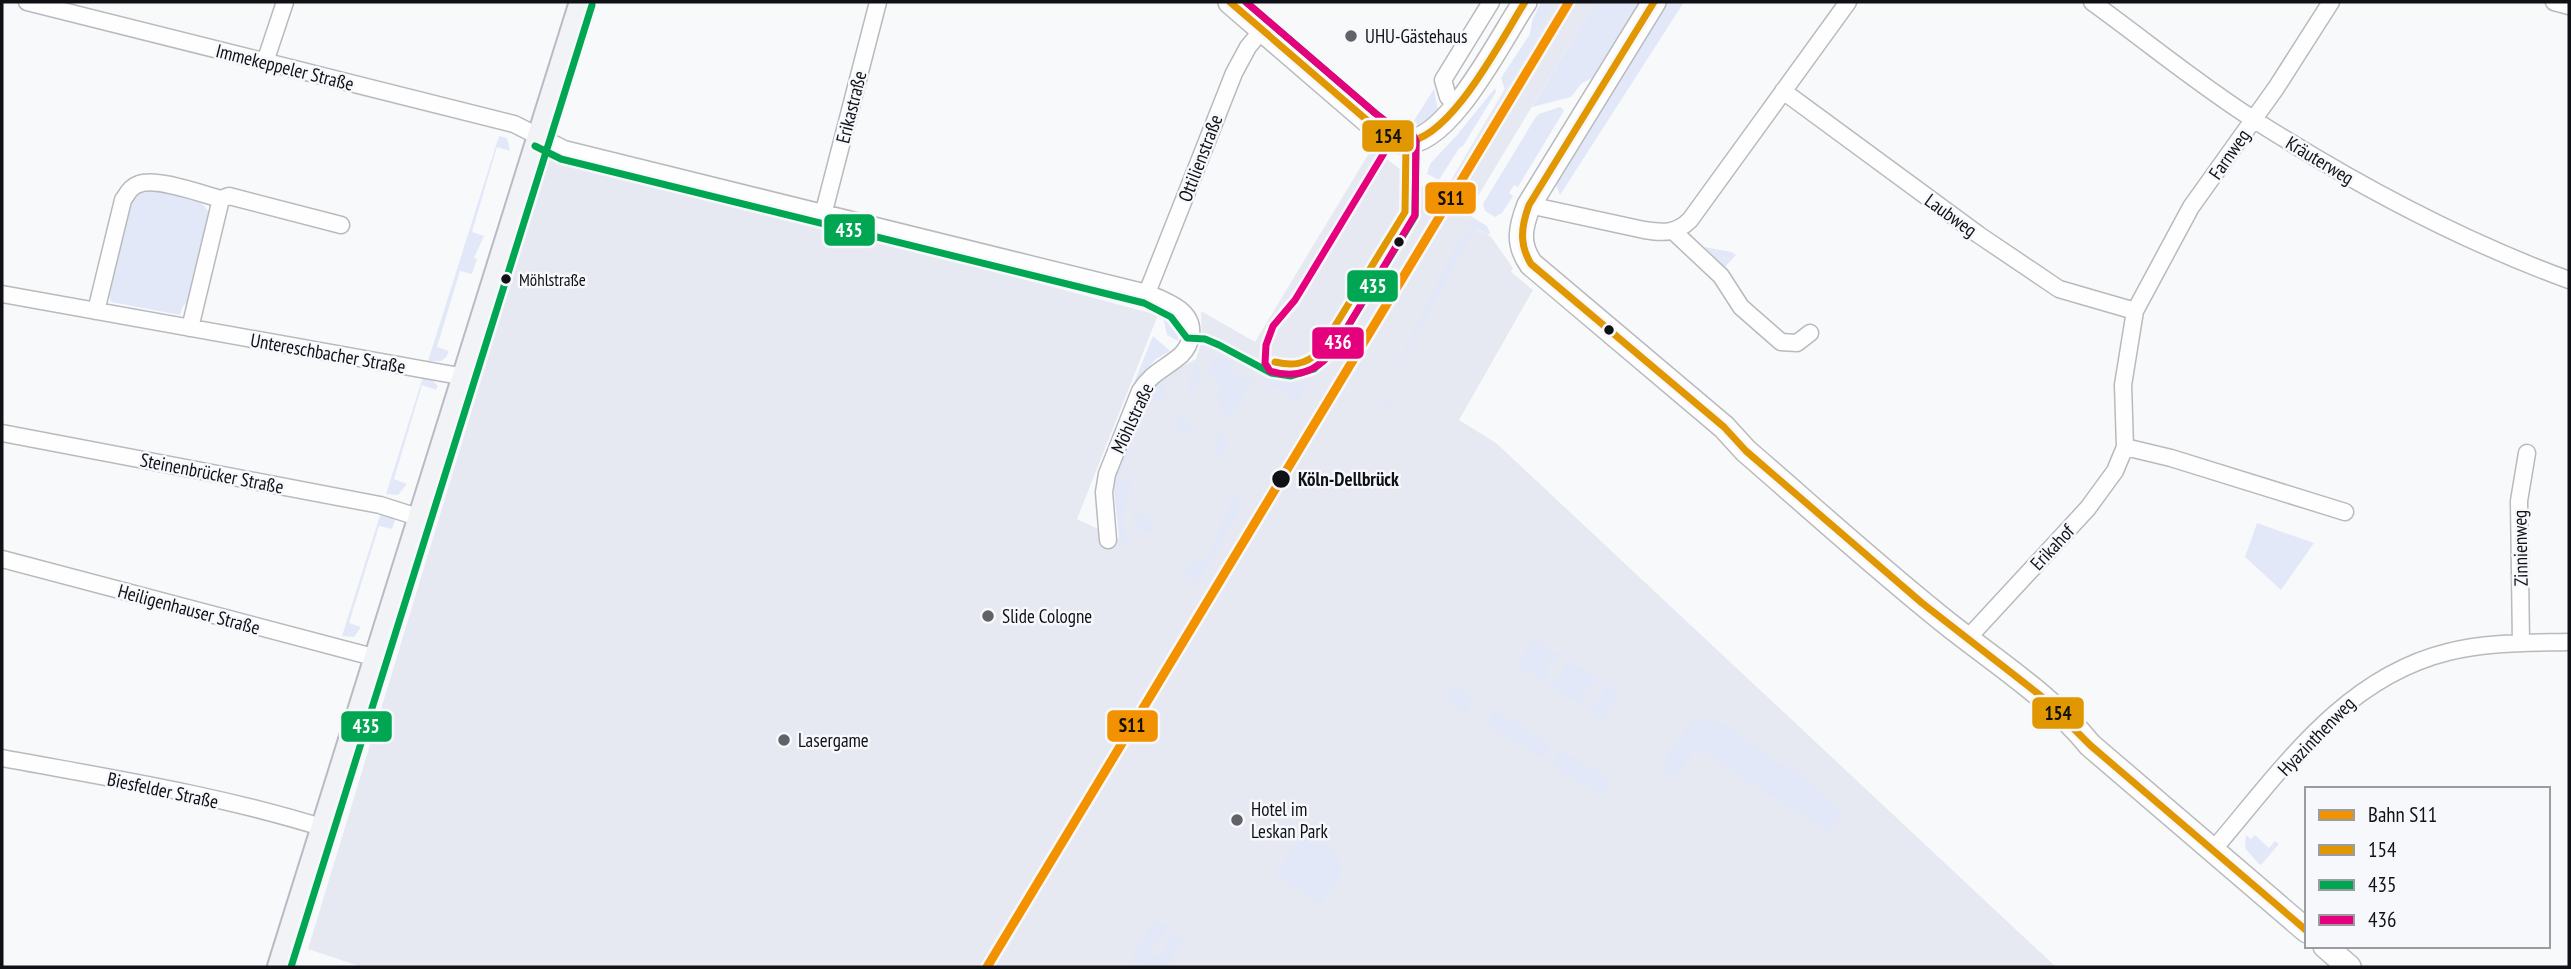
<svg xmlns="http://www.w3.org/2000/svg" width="2571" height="969" font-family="'PT Sans Narrow',sans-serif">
	<rect width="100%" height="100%" fill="#f8f9fb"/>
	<!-- built -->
	<path fill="#e6e9f2" d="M 1556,2 L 1595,2 L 1472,206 L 1472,226 L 1491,237 L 1513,268 L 1511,272 L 1533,290 L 1459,420 L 1496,443 L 2056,967 L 362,967 L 308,949 L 550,153 L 1158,315 L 1077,519 L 1119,539 L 1114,489 L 1116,474 L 1145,399 L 1155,385 L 1162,377 L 1196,359 L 1202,340 L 1201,311 L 1255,342 L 1372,148 L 1440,199 Z"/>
	<!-- green -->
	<path fill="#e3e8f9" d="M 1541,2 L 1556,2 L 1505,90 L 1501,78 L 1530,34 L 1532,21 Z
		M 1595,2 L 1640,2 L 1592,78 L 1582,83 L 1571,97 L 1532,107 Z
		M 1663,2 L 1684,2 L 1560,195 L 1555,183 Z
		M 1495,88 L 1496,92 L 1463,146 L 1459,148 L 1439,180 L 1427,174 L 1430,164 L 1457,135 Z
		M 1434,89 L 1438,110 L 1420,126 L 1413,122 Z
		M 1560,107 L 1564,110 L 1562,114 L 1518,187 L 1514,185 L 1509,193 L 1513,196 L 1502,213 L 1495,217 L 1485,211 L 1483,204 L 1535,118 L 1539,114 Z
		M 499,136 L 507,138 L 510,151 L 497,147 L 472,232 L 484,236 L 474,258 L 477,259 L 472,274 L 460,271 L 437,347 L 449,351 L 446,357 L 441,361 L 428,361 Z
		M 148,188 C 168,192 202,193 209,214 L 189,299 L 182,308 L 180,315 L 111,302 L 106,289 L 128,204 L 135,192 Z
		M 1472,217 L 1487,226 L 1490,233 L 1488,235 L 1476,228 L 1382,397 L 1391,403 L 1389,408 L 1378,403 L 1456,245 L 1472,226 Z
		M 1704,247 L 1732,252 L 1736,255 L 1725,267 Z
		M 1161,309 L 1176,319 L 1180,330 L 1178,341 L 1167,335 Z
		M 1153,336 L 1170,351 L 1156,359 L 1133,385 Z
		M 1220,355 L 1235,364 L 1231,371 L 1248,380 L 1251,374 L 1255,377 L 1230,419 L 1224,416 L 1215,396 L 1222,392 L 1214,374 L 1207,377 L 1213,358 Z
		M 1196,359 L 1203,387 L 1196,385 L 1191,396 C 1186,381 1190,373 1196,359 Z
		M 423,377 L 432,380 L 438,386 L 436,390 L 422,385 L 394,479 L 407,484 L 398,495 L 386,494 Z
		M 1163,378 L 1166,397 L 1147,407 L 1118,481 L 1135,475 C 1126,500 1114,526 1135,547 L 1120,540 C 1120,522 1113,504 1115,486 C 1116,463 1146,393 1163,378 Z
		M 1269,378 L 1289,385 L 1309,382 L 1297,402 L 1267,382 Z
		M 1178,416 L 1188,421 L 1192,426 L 1188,441 L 1183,430 L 1177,433 L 1171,420 Z
		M 1221,428 L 1229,444 L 1221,460 L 1213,446 Z
		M 1233,495 L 1245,503 L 1197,583 L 1179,573 L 1184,571 L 1190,564 L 1208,557 Z
		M 1135,505 L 1140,517 L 1148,514 L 1154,529 L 1146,534 L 1136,528 L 1133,514 Z
		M 382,509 L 392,515 L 395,520 L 392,529 L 379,526 L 349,623 L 361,627 L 354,637 L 342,636 Z
		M 2257,523 L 2314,543 L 2281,590 L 2245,557 Z
		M 1533,638 L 1560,655 L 1556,662 L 1552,661 L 1546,671 L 1549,674 L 1544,682 L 1516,666 Z
		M 1567,659 L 1599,678 L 1594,686 L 1591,684 L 1584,695 L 1587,697 L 1582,706 L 1550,686 L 1555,678 L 1559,679 Z
		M 1605,682 L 1620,691 L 1603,719 L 1588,710 L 1593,701 L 1597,703 L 1603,692 L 1601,690 Z
		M 1454,684 L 1475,697 L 1466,712 L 1445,699 Z
		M 1495,710 L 1552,745 L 1543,759 L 1486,725 Z
		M 1699,719 L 1708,719 L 1728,726 L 1777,762 L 1798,771 L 1842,813 L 1829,833 L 1696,748 L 1676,779 L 1660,768 L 1689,723 Z
		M 1560,749 L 1612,780 L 1603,796 L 1551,765 Z
		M 2246,835 L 2251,839 L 2255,835 L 2269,848 L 2275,841 L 2279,844 L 2261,865 L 2259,864 L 2245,848 Z
		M 1308,838 C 1324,841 1348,854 1340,876 C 1336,885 1327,895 1321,904 L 1275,875 C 1284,861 1291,842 1308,838 Z
		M 1155,920 L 1168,927 L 1160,941 L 1156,939 L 1149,951 L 1160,957 L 1167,946 L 1164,943 L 1172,930 L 1184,937 L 1166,967 L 1143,967 L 1131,960 Z"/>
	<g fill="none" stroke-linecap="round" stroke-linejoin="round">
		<defs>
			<path id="street" d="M 27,2 L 514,124 L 564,149 L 1147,293 C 1166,301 1194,310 1191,335 C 1190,343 1186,350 1181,355 C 1165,369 1152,372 1140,391 L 1107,474 L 1104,492 L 1108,540
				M 2092,2 C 2146,41 2199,85 2256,121 C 2355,184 2459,240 2569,280
				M 2554,2 L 2569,6
				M 265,62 L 285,2
				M 1783,91 L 1979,235 L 2059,289 L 2135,311
				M 1458,105 L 1448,97 L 1443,80 L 1491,2
				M 1529,205 L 1644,230 C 1663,233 1676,234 1690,220 L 1848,2
				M 824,211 L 878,2
				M 1673,231 L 1721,276 L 1741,307 L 1781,342 L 1797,343 L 1810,333
				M 1147,293 L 1234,73 L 1248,47 L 1263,29
				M 2,294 L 465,377
				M 96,311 L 123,200 C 128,193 130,187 139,184 C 156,177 202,194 221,199 L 229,196 L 341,225
				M 190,328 L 221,199
				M 2,433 L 380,505 L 421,518
				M 2125,447 L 2171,458 L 2345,512
				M 2,559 L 377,658
				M 1967,639 L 2088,508 L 2115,471 L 2125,447 L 2123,385 L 2135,311 L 2191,207 L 2276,88 L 2331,2
				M 2521,643 L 2519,501 L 2527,453
				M 2,758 C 109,778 219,795 324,828
				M 2213,850 C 2280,772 2342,678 2448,652 C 2487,642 2529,643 2569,642"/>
			<path id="secondary" d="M 1230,2 L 1368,121 C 1379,130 1391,141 1405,142 C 1450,143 1502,35 1525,2
				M 1654,2 L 1529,205 C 1520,228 1517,244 1531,264 L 1724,427 L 1746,451 C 1813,509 1879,569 1948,624 C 1996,662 2051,697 2090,745 L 2307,931
				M 2325,946 L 2349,967"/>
			<path id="primary" d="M 280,967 L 582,2"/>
		</defs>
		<!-- street casing -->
		<use href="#street" stroke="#b8babe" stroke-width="19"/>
		<!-- secondary casing -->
		<use href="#secondary" stroke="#b8babe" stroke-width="26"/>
		<!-- primary casing -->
		<use href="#primary" stroke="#b8bbc3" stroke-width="28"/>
		<!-- street -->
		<use href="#street" stroke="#fefefe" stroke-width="16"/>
		<!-- secondary -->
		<use href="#secondary" stroke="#fefefe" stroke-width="23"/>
		<!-- primary -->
		<use href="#primary" stroke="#f2f3f7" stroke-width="24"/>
		<defs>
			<path id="bus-1" d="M 1230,2 L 1376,128 C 1384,134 1395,142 1405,142 C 1451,140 1502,38 1525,2
				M 1654,2 L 1529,205 C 1521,227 1519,244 1531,264 L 1724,427 L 1746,451 L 1922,603 L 2041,696 L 2090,745 L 2307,931
				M 1275,362 C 1292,366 1305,365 1319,352 L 1405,212 L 1406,142"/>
			<path id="bus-2" d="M 535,146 L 561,159 L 1144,303 L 1171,317 L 1187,338 L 1205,339 L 1219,345 L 1271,373 L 1291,376 L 1314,369 L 1333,351 L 1415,216 L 1416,141 L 1412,133 L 1393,127 L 1375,113 L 1246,2
				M 291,967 L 592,5"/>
			<path id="bus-3" d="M 1246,2 L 1375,113 L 1393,127 L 1412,133 L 1416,141 L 1415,215 L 1333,351 C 1316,372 1296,379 1270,371 L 1265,363 L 1266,345 L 1273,326 L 1295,300 L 1387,148"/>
		</defs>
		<!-- bus-1 casing -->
		<use href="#bus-1" stroke="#f7f8fc" stroke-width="12"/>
		<!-- bus-2 casing -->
		<use href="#bus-2" stroke="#f7f8fc" stroke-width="12"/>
		<!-- bus-3 casing -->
		<use href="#bus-3" stroke="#f7f8fc" stroke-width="12"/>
		<!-- bus-1 -->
		<use href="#bus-1" stroke="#e09702" stroke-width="7"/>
		<!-- bus-2 -->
		<use href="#bus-2" stroke="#00a651" stroke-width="7"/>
		<!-- bus-3 -->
		<use href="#bus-3" stroke="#e5007d" stroke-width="7"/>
		<defs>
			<path id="rail-1" d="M 987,967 L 1569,2"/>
		</defs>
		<!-- rail-1 casing -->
		<use href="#rail-1" stroke="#f7f8fc" stroke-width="14"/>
		<!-- rail-1 -->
		<use href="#rail-1" stroke="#f39200" stroke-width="9"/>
	</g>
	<!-- markers -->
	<g fill="#616267" stroke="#f7f8fc" stroke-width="2.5">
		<circle cx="1351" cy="36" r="7"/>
		<circle cx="988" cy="616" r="7"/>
		<circle cx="784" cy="740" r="7"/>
		<circle cx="1237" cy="820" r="7"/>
	</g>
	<g fill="#0f1117" stroke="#f7f8fc" stroke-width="2.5">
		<circle cx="1399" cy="242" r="6"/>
		<circle cx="506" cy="279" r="6"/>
		<circle cx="1609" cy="330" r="6"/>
		<circle cx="1281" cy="479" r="10"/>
	</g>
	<g text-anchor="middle" stroke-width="5" stroke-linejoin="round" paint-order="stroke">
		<!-- bus labels -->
		<g font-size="17" fill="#0f1117" stroke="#f7f8fc" text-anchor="start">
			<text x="519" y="286">Möhlstraße</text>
		</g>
		<!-- poi labels -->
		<g font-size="19" fill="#0f1117" stroke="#f7f8fc" text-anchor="start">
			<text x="1365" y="43">UHU-Gästehaus</text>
			<text x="1002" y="623">Slide Cologne</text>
			<text x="798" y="747">Lasergame</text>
			<text x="1251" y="816">Hotel im<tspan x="1251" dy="22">Leskan Park</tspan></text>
		</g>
		<!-- street labels -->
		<g font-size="19" fill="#0f1117" stroke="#f7f8fc">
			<text transform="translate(285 67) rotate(14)" y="7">Immekeppeler Straße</text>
			<text transform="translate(851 107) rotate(-76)" y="7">Erikastraße</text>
			<text transform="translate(2229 154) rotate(-55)" y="7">Farnweg</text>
			<text transform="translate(1200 158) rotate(-69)" y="7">Ottilienstraße</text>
			<text transform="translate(2320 160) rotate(31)" y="7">Kräuterweg</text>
			<text transform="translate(1951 215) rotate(36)" y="7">Laubweg</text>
			<text transform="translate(328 353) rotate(10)" y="7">Untereschbacher Straße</text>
			<text transform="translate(1132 418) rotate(-65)" y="7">Möhlstraße</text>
			<text transform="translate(212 473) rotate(11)" y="7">Steinenbrücker Straße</text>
			<text transform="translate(2052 547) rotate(-47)" y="7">Erikahof</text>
			<text transform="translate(2520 548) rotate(-91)" y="7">Zinnienweg</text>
			<text transform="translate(189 609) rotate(15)" y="7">Heiligenhauser Straße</text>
			<text transform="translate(2316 736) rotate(-46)" y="7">Hyazinthenweg</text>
			<text transform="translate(163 790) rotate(12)" y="7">Biesfelder Straße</text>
		</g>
		<!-- stop labels -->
		<g font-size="19" font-weight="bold" fill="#0f1117" stroke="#f7f8fc" text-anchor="start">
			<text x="1298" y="486">Köln-Dellbrück</text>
		</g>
	</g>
	<g stroke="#f7f8fc" stroke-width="2.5">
		<rect x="1361" y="119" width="54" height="34" rx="7" fill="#e09702"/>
		<rect x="1424" y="181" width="53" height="34" rx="7" fill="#f39200"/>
		<rect x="823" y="213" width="53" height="34" rx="7" fill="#00a651"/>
		<rect x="1346" y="269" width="53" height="34" rx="7" fill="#00a651"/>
		<rect x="1311" y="326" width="54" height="34" rx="7" fill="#e5007d"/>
		<rect x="2031" y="696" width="54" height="34" rx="7" fill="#e09702"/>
		<rect x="1106" y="709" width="53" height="34" rx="7" fill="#f39200"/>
		<rect x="340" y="710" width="53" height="33" rx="7" fill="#00a651"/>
	</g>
	<g font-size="19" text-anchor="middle" font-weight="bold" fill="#fff">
		<text x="849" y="237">435</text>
		<text x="1373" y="293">435</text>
		<text x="1338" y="349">436</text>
		<text x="366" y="733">435</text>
	</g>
	<g font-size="19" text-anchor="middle" font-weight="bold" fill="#111">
		<text x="1388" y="143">154</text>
		<text x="1451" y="205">S11</text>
		<text x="2058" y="720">154</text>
		<text x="1132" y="732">S11</text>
	</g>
	<!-- border -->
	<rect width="2571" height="969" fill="none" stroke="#0f1117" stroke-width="7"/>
	<!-- legend -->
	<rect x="2305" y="787" width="245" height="161" fill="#f7f8fc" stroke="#9a9ca0" stroke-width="2"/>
	<rect x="2319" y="810" width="35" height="10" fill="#f39200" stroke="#9a9ca0" stroke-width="2"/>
	<text x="2368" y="822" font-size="21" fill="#0f1117">Bahn S11</text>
	<rect x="2319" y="845" width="35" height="10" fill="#e09702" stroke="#9a9ca0" stroke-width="2"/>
	<text x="2368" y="857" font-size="21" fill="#0f1117">154</text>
	<rect x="2319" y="880" width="35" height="10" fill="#00a651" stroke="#9a9ca0" stroke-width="2"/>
	<text x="2368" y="892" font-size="21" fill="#0f1117">435</text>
	<rect x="2319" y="915" width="35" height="10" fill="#e5007d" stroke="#9a9ca0" stroke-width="2"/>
	<text x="2368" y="927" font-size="21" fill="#0f1117">436</text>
</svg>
